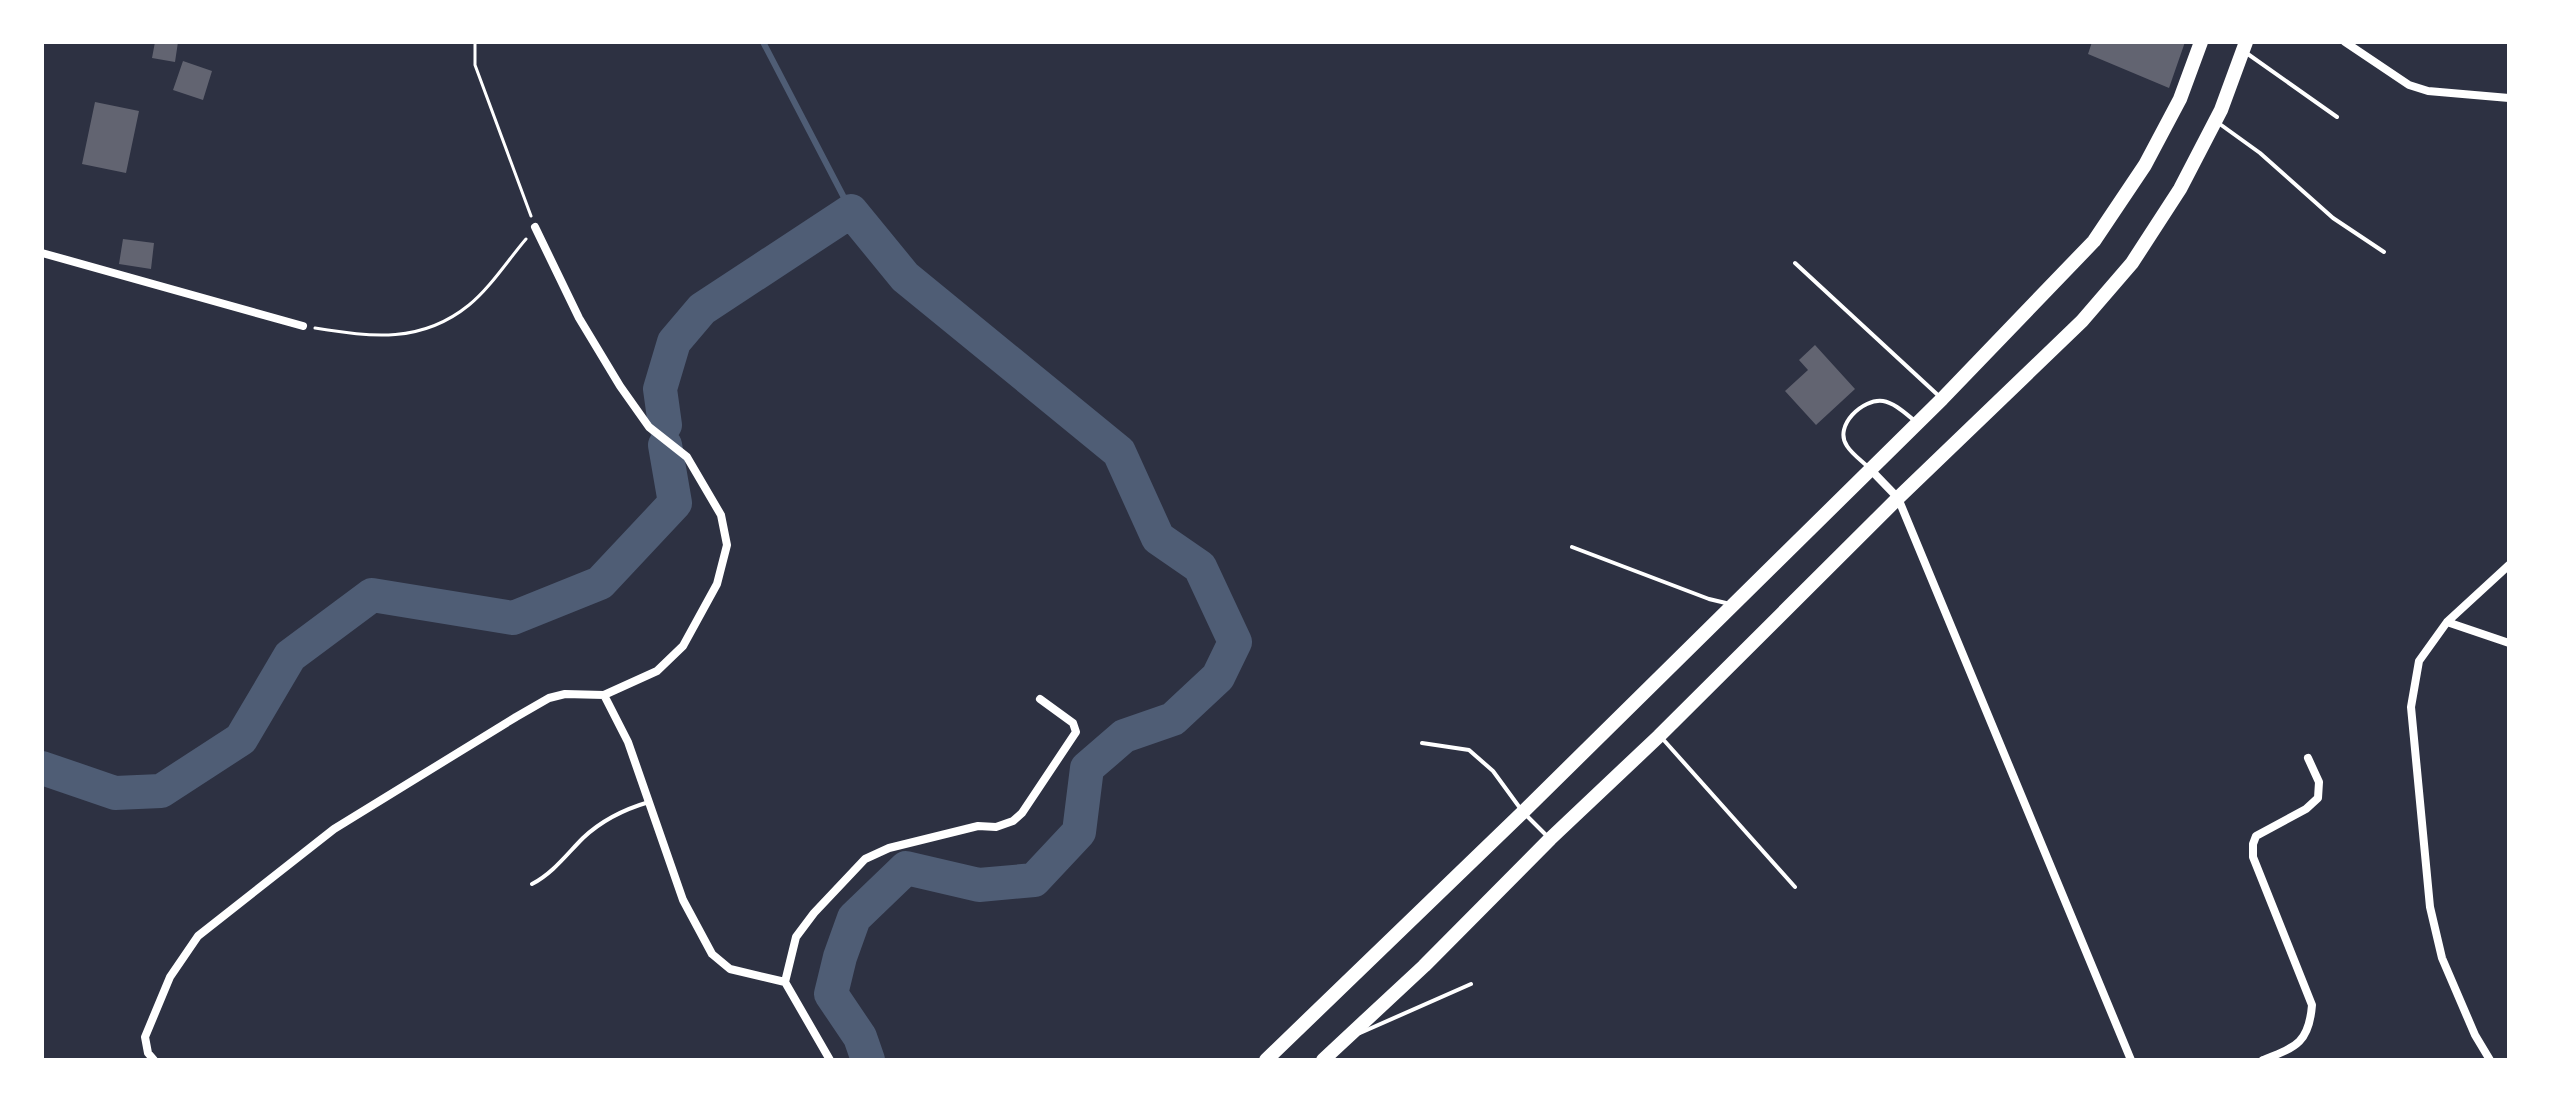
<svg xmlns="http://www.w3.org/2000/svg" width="2551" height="1102" font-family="Spectral,serif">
	<rect width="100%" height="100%" fill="#2d3142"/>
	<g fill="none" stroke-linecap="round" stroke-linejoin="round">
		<!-- stream -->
		<path stroke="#4f5d75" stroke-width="6" d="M 763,42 L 851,211"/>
		<!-- river -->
		<path stroke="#4f5d75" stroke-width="34" d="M 665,425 L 660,389 L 674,342 L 702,309 L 851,211 L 905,277 L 1119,452 L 1158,538 L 1200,567 L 1235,642 L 1218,677 L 1173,719 L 1124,736 L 1087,768 L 1079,832 L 1034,880 L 979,885 L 906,868 L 854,918 L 840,957 L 831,994 L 860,1037 L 868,1060
			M 42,768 L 115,793 L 161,791 L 241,739 L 290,656 L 372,595 L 513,618 L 600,583 L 675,503 L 665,445"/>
	</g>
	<!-- building -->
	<path fill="#626471" d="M 155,42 L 178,42 L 175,62 L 152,58 Z
		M 2092,42 L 2185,42 L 2169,88 L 2088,54 Z
		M 183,61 L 212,71 L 203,100 L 173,90 Z
		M 95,102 L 139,111 L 126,173 L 82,164 Z
		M 123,239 L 154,243 L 151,269 L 119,264 Z
		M 1815,345 L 1855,389 L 1816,425 L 1785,391 L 1808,370 L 1799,360 Z"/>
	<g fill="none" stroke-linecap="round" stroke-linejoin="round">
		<!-- path -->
		<path stroke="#fff" stroke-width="3" d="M 475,42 L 475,65 L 531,216
			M 315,328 C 372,337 421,344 469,305 C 490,288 508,260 526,239"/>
		<!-- service -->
		<path stroke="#fff" stroke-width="4" d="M 2245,52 L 2337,117
			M 2217,122 L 2260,153 L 2333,218 L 2384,252
			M 1795,263 L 1940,397
			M 1869,468 C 1862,461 1852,454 1847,446 C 1833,426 1863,398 1883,401 C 1895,403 1906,414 1915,421
			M 1572,547 L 1709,599 L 1730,604
			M 1661,737 L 1795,887
			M 1422,743 L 1469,750 L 1493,771 L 1520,808
			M 1526,815 L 1548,837
			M 532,884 C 553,873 566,855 583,838 C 601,821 625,809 649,802
			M 1360,1033 L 1471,984"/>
		<!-- minor -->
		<path stroke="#fff" stroke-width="8" d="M 2345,42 L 2409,85 L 2428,91 L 2509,98
			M 42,253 L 303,326
			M 1870,469 L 1898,498 L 2131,1060
			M 2447,622 L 2509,643
			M 604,695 L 628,742 L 683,900 L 712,954 L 730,969 L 785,982 L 830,1060
			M 785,982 L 796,937 L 814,913 L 865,859 L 889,848 L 978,826 L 996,827 L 1013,821 L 1022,813 L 1076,732 L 1073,723 L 1040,699
			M 154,1060 L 148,1053 L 145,1037 L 170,977 L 198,936 L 334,829 L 516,717 L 549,698 L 565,694 L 604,695 L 657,671 L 683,646 L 717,584 L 727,545 L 721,515 L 687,457 L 649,427 L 620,386 L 579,318 L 535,227
			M 2263,1060 C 2296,1047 2309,1043 2312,1005 L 2253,857 L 2253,844 L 2256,836 L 2306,809 L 2318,798 L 2319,782 L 2308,758
			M 2490,1060 L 2475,1035 L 2442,958 L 2430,907 L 2411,707 L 2419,661 L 2447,622 L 2509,565"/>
		<!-- trunk -->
		<path stroke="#fff" stroke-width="14" d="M 1266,1060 L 1523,812 L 1942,399 L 2094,241 L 2145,165 L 2180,99 L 2201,42
			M 1323,1060 L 1424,966 L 1550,839 L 1659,736 L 1898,498 L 2082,321 L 2132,263 L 2180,189 L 2221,110 L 2246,42"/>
	</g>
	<!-- border -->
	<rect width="2551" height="1102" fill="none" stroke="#ffffff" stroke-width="88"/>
</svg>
